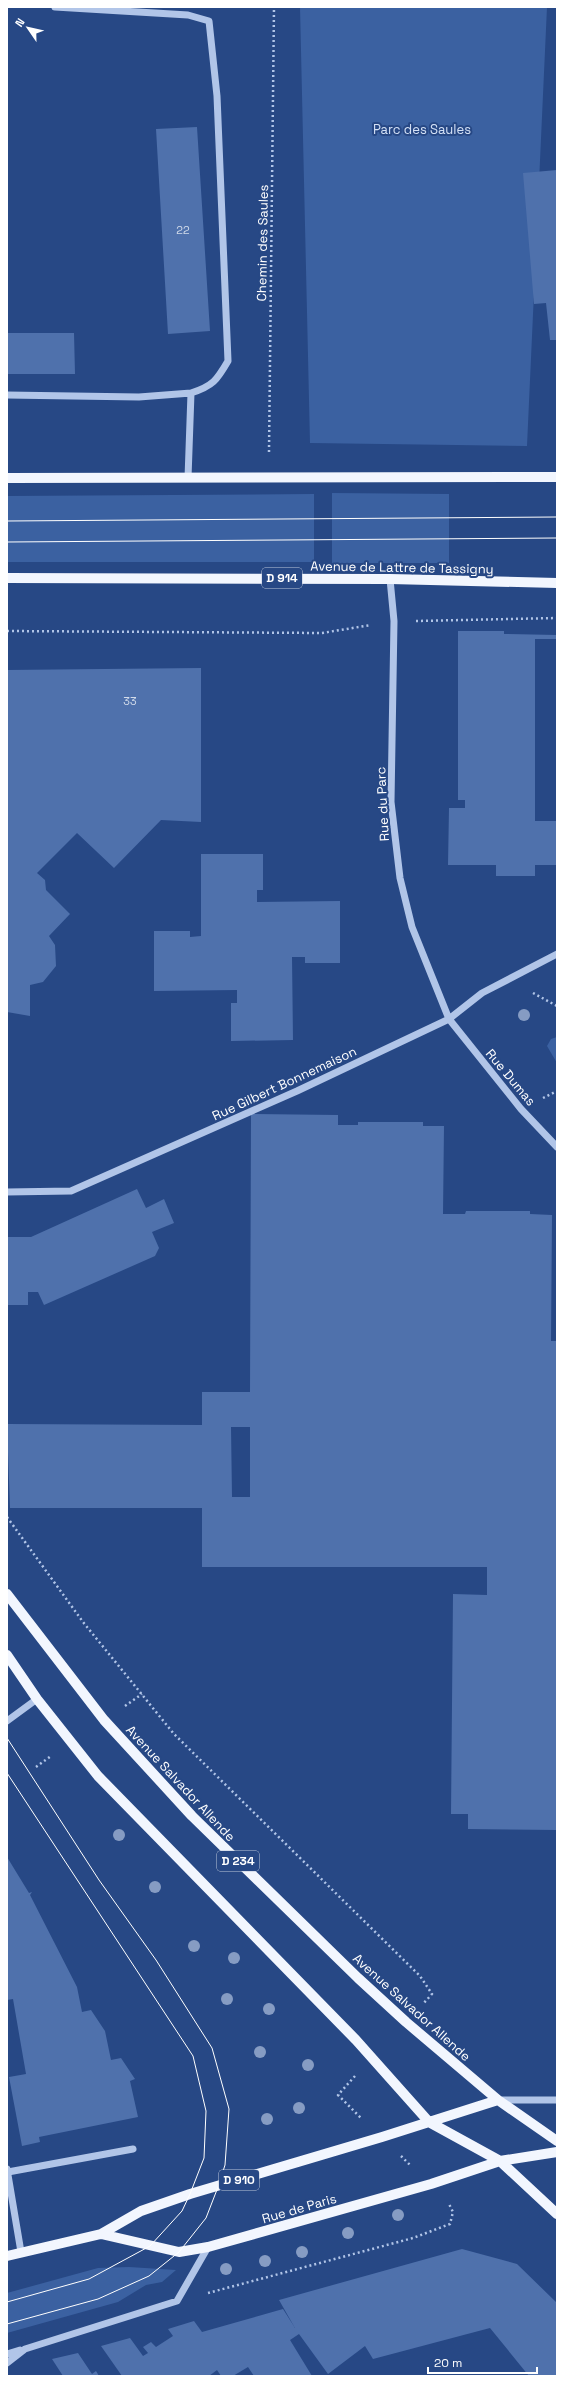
<svg xmlns="http://www.w3.org/2000/svg" width="564" height="2383" font-family="'Space Grotesk',sans-serif">
	<rect width="100%" height="100%" fill="#274885"/>
	<!-- green -->
	<path fill="#3b61a1" d="M 300,7 L 547,7 L 527,446 L 310,443 Z
		M 332,493 L 449,494 L 449,563 L 332,563 Z
		M 314,494 L 314,562 L 7,562 L 7,496 Z
		M 557,1037 L 557,1063 L 547,1046 L 551,1039 Z
		M 129,2267 L 176,2270 L 162,2282 L 146,2285 L 118,2302 L 7,2333 L 7,2293 L 98,2268 Z"/>
	<!-- building -->
	<path fill="#4f71ac" fill-rule="evenodd" d="M 197,127 L 210,331 L 168,334 L 156,129 Z
		M 557,170 L 557,340 L 550,340 L 546,303 L 534,304 L 523,173 Z
		M 7,333 L 74,333 L 75,374 L 7,374 Z
		M 458,631 L 504,631 L 504,634 L 557,635 L 557,639 L 535,639 L 535,821 L 557,821 L 557,865 L 535,865 L 535,876 L 496,876 L 496,865 L 448,865 L 449,808 L 465,808 L 465,800 L 458,800 Z
		M 201,668 L 201,822 L 161,820 L 114,868 L 77,833 L 37,873 L 45,880 L 46,890 L 70,914 L 49,936 L 55,945 L 56,966 L 43,982 L 30,985 L 30,1016 L 7,1012 L 7,670 Z
		M 201,854 L 263,854 L 263,890 L 257,890 L 257,902 L 340,901 L 340,963 L 305,963 L 305,957 L 292,957 L 293,1040 L 231,1041 L 231,1003 L 237,1003 L 237,990 L 154,991 L 154,931 L 190,931 L 190,937 L 201,936 Z
		M 251,1114 L 338,1115 L 338,1125 L 358,1125 L 358,1122 L 423,1122 L 423,1126 L 444,1126 L 443,1214 L 465,1214 L 466,1211 L 530,1211 L 530,1214 L 552,1215 L 551,1341 L 557,1341 L 557,1830 L 468,1829 L 468,1814 L 451,1814 L 453,1594 L 487,1595 L 487,1567 L 202,1567 L 202,1508 L 10,1508 L 7,1424 L 202,1425 L 202,1392 L 250,1392 ZM 231,1427 L 250,1427 L 250,1497 L 232,1497 Z
		M 137,1189 L 146,1208 L 164,1199 L 174,1223 L 152,1232 L 159,1248 L 155,1256 L 44,1305 L 38,1292 L 28,1292 L 28,1305 L 7,1305 L 7,1237 L 31,1237 Z
		M 7,1857 L 29,1893 L 32,1892 L 30,1895 L 77,1987 L 82,2012 L 91,2010 L 105,2031 L 111,2060 L 121,2058 L 135,2079 L 130,2081 L 138,2117 L 39,2137 L 40,2142 L 22,2146 L 9,2077 L 26,2074 L 13,1999 L 7,2000 Z
		M 462,2249 L 517,2264 L 557,2303 L 557,2376 L 529,2376 L 490,2328 L 373,2359 L 365,2346 L 328,2374 L 299,2334 L 290,2340 L 312,2376 L 254,2376 L 248,2367 L 233,2376 L 221,2376 L 217,2370 L 209,2376 L 122,2376 L 101,2346 L 130,2338 L 143,2356 L 148,2353 L 143,2347 L 151,2342 L 156,2347 L 173,2336 L 168,2329 L 194,2321 L 202,2332 L 283,2309 L 295,2328 L 279,2300 Z
		M 78,2353 L 92,2374 L 96,2371 L 99,2376 L 63,2376 L 52,2359 Z"/>
	<g fill="none" stroke-linecap="round" stroke-linejoin="round">
		<!-- path -->
		<path stroke="#b1c5e8" stroke-width="2.5" stroke-dasharray="2 3" stroke-linecap="butt" d="M 269,452 L 274,7
			M 416,621 L 557,618
			M 7,631 L 322,633 L 371,625
			M 533,993 L 557,1006
			M 543,1098 L 557,1091
			M 7,1517 L 83,1622 L 174,1734 L 420,1976 L 432,1994 L 423,2004
			M 125,1706 L 142,1694
			M 36,1767 L 51,1756
			M 355,2076 L 338,2095 L 361,2118
			M 401,2156 L 410,2165
			M 208,2293 L 413,2238 L 450,2224 L 453,2212 L 449,2204"/>
		<!-- minor -->
		<path stroke="#b1c5e8" stroke-width="7" d="M 55,7 L 188,15 L 209,21 L 217,96 L 228,361 C 217,380 213,386 191,393 L 188,478
			M 7,395 L 139,397 L 191,393
			M 390,579 L 394,621 L 391,802 L 400,878 L 412,927 L 449,1019 L 521,1109 L 557,1147
			M 7,1192 L 71,1191 L 297,1091 L 449,1019 L 482,993 L 557,954
			M 7,1721 L 37,1699
			M 498,2100 L 557,2100
			M 7,2169 L 21,2252
			M 8,2172 L 133,2149
			M 7,2354 L 20,2350
			M 7,2363 L 25,2349 L 177,2301 L 208,2247"/>
		<!-- major -->
		<path stroke="#f2f6fe" stroke-width="10" d="M 7,478 L 557,477
			M 7,578 L 390,579 L 557,583
			M 7,1594 L 104,1720 L 192,1816 L 358,1978 L 406,2022 L 498,2100 L 557,2141
			M 7,1655 L 37,1699 L 98,1776 L 356,2040 L 429,2122 L 500,2161 L 557,2214
			M 101,2234 L 179,2252 L 208,2247 L 431,2184 L 500,2161 L 557,2152
			M 7,2256 L 101,2234 L 141,2211 L 190,2194 L 382,2137 L 498,2100"/>
		<!-- tram -->
		<path stroke="#fff" stroke-width="1" d="M 7,521 L 557,517
			M 7,542 L 557,538
			M 7,1738 L 99,1880 L 156,1960 L 212,2048 L 229,2109 L 225,2165 L 218,2187 L 206,2218 L 179,2252 L 149,2276 L 98,2299 L 7,2324
			M 7,1773 L 193,2056 L 206,2111 L 204,2158 L 190,2194 L 182,2211 L 150,2246 L 89,2279 L 7,2302"/>
	</g>
	<!-- trees -->
	<g fill="#869cc3">
		<circle cx="524" cy="1015" r="6"/>
		<circle cx="119" cy="1835" r="6"/>
		<circle cx="155" cy="1887" r="6"/>
		<circle cx="194" cy="1946" r="6"/>
		<circle cx="234" cy="1958" r="6"/>
		<circle cx="227" cy="1999" r="6"/>
		<circle cx="269" cy="2009" r="6"/>
		<circle cx="260" cy="2052" r="6"/>
		<circle cx="308" cy="2065" r="6"/>
		<circle cx="299" cy="2108" r="6"/>
		<circle cx="267" cy="2119" r="6"/>
		<circle cx="398" cy="2215" r="6"/>
		<circle cx="348" cy="2233" r="6"/>
		<circle cx="302" cy="2252" r="6"/>
		<circle cx="265" cy="2261" r="6"/>
		<circle cx="226" cy="2269" r="6"/>
	</g>
	<g text-anchor="middle" stroke-width="4" stroke-linejoin="round" paint-order="stroke">
		<!-- number labels -->
		<g font-size="11" fill="#d3dcea">
			<text x="183" y="234">22</text>
			<text x="130" y="705">33</text>
		</g>
		<!-- shield labels -->
		<g fill="#274885" stroke="#bec8da" stroke-width="1">
			<rect x="262" y="568" width="40" height="20" rx="3"/>
			<rect x="217" y="1851" width="42" height="20" rx="3"/>
			<rect x="219" y="2170" width="40" height="20" rx="3"/>
		</g>
		<g font-size="12" font-weight="bold" fill="#fff">
			<text x="282" y="582">D 914</text>
			<text x="238" y="1865">D 234</text>
			<text x="239" y="2184">D 910</text>
		</g>
		<!-- park labels -->
		<g font-size="13" fill="#d4e1f6" stroke="#274885">
			<text x="422" y="134">Parc des Saules</text>
		</g>
		<!-- street labels -->
		<g font-size="13" fill="#fff" stroke="#274885">
			<text transform="translate(262 243) rotate(-89)" y="5">Chemin des Saules</text>
			<text transform="translate(402 567) rotate(1)" y="5">Avenue de Lattre de Tassigny</text>
			<text transform="translate(382 804) rotate(-93)" y="5">Rue du Parc</text>
			<text transform="translate(511 1077) rotate(50)" y="5">Rue Dumas</text>
			<text transform="translate(284 1083) rotate(-25)" y="5">Rue Gilbert Bonnemaison</text>
			<text transform="translate(181 1783) rotate(47)" y="5">Avenue Salvador Allende</text>
			<text transform="translate(412 2007) rotate(42)" y="5">Avenue Salvador Allende</text>
			<text transform="translate(299 2208) rotate(-16)" y="5">Rue de Paris</text>
		</g>
	</g>
	<!-- border -->
	<rect width="564" height="2383" fill="none" stroke="#ffffff" stroke-width="16"/>
	<!-- north arrow -->
	<g transform="translate(28 28) rotate(304)" stroke="#274885" stroke-width="3" paint-order="stroke">
	<path d="M0-3L7 15L0 10L-7 15Z" fill="#ffffff"/>
	<text y="-6" font-size="11" font-weight="bold" text-anchor="middle" fill="#ffffff">N</text>
	</g>
	<!-- scale -->
	<path d="M428 2367v6h109v-6" fill="none" stroke="#ffffff" stroke-width="2"/>
	<text x="434" y="2367" font-size="12" fill="#ffffff" stroke="#274885" stroke-width="3" paint-order="stroke">20 m</text>
</svg>
